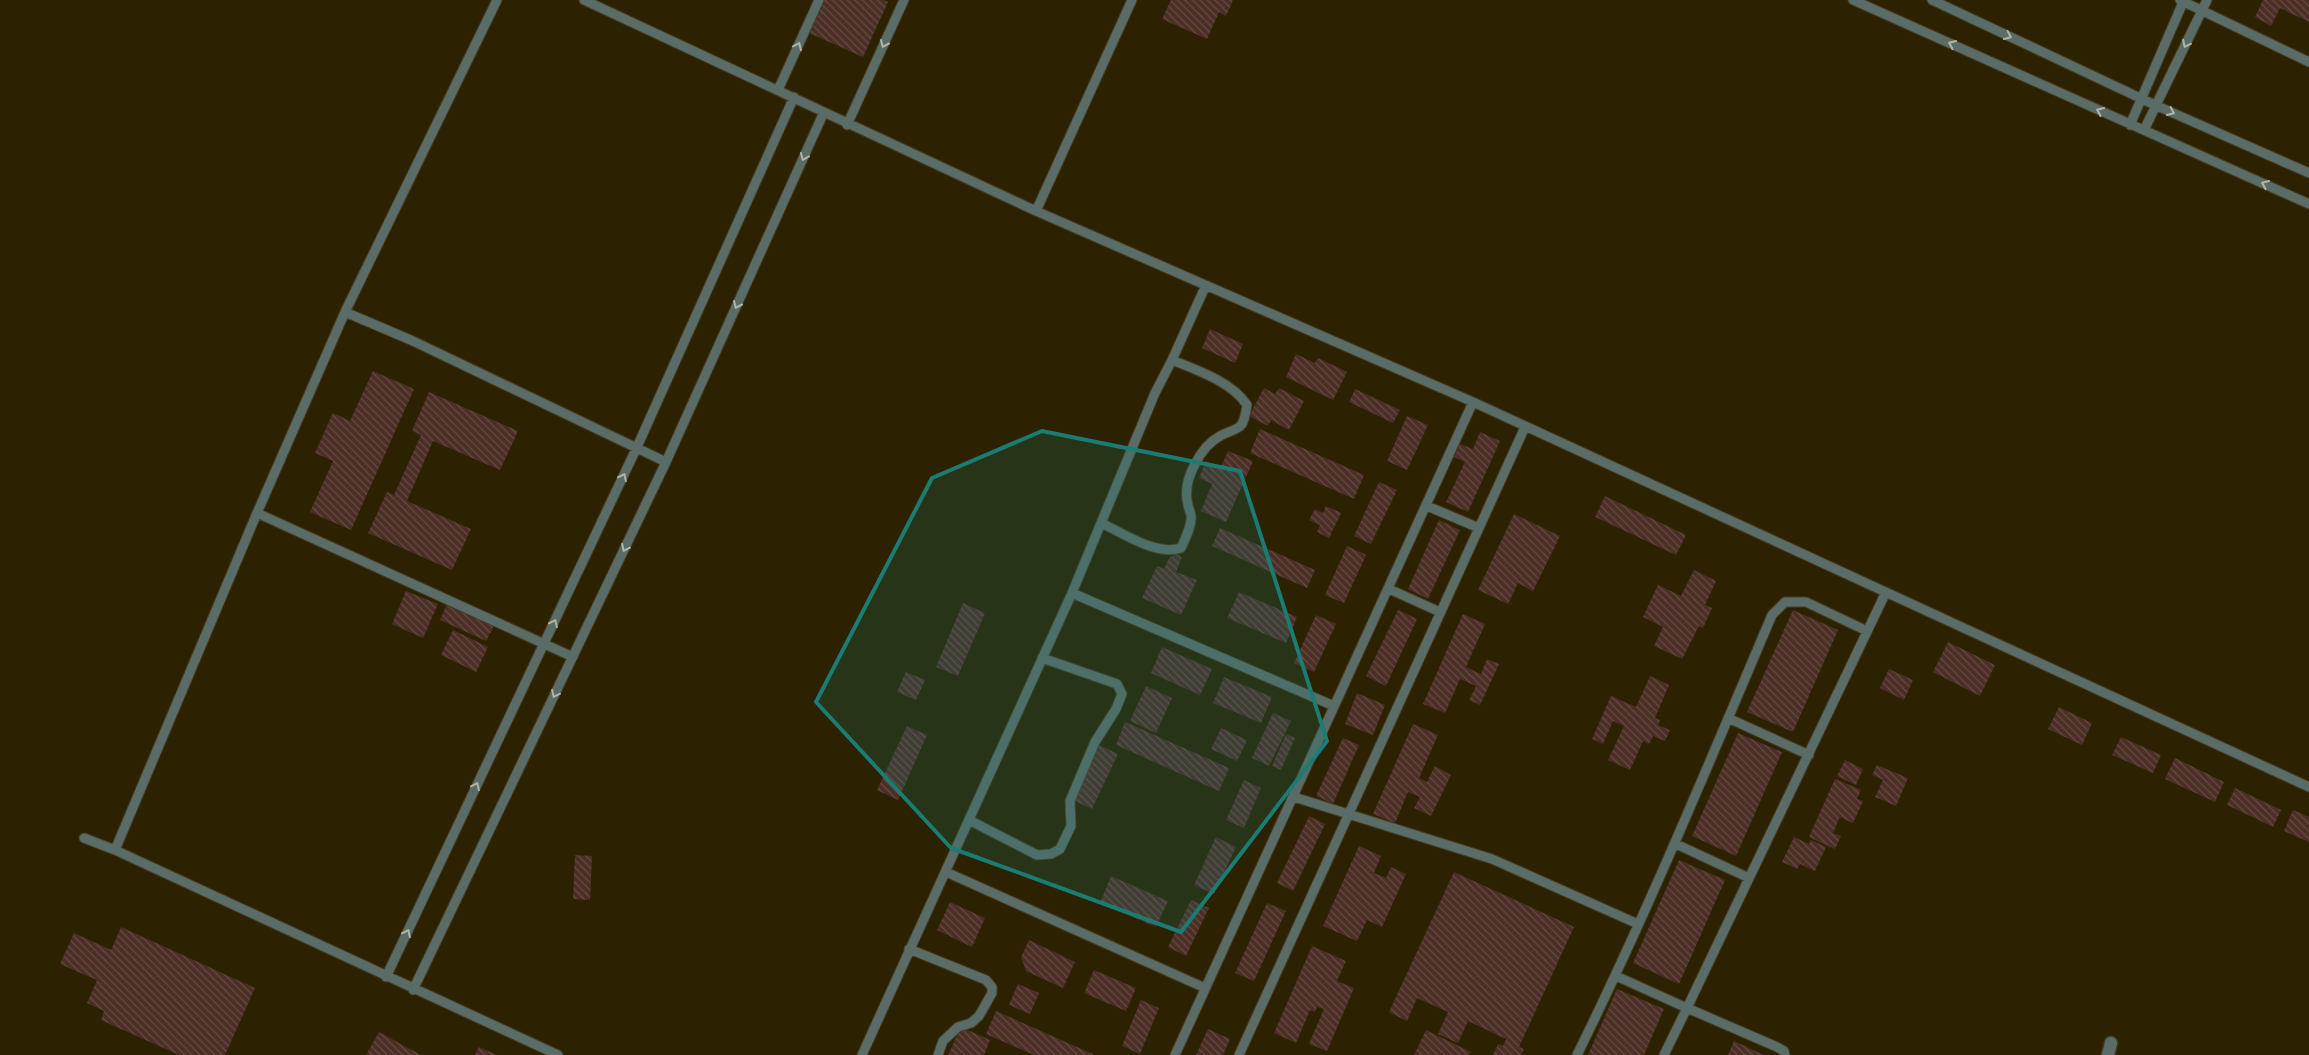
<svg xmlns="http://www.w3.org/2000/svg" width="2309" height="1055" font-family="'Noto Serif',serif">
	<defs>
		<pattern id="building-back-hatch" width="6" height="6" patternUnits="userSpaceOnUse" patternTransform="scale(1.25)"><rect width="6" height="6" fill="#4b2e25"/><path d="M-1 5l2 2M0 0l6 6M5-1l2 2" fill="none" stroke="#654c44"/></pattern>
	</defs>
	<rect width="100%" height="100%" fill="#2c2202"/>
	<!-- building -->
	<path fill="url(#building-back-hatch)" d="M 824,0 L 883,0 L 888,2 L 863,57 L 809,33 Z
		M 1171,0 L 1233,0 L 1226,16 L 1219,12 L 1207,39 L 1162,19 Z
		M 2263,0 L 2309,0 L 2309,22 L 2280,8 L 2271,26 L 2255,17 Z
		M 1210,329 L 1243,344 L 1235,363 L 1202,348 Z
		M 1296,354 L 1315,363 L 1318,358 L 1347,372 L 1333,400 L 1286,377 Z
		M 373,371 L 414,389 L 351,530 L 310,512 L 333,461 L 315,453 L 333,413 L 350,421 Z
		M 1264,388 L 1275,394 L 1279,388 L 1304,401 L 1289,430 L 1271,420 L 1268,426 L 1249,416 Z
		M 1355,389 L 1400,410 L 1393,423 L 1349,402 Z
		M 429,392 L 518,431 L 500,470 L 433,441 L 407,501 L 471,529 L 452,570 L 368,533 L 387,492 L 394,495 L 421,435 L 412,431 Z
		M 1407,416 L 1428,425 L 1407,470 L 1387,461 Z
		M 1260,429 L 1364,475 L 1354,499 L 1250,453 Z
		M 1480,432 L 1500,441 L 1468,512 L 1446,502 L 1465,462 L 1454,457 L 1460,444 L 1473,449 Z
		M 1228,451 L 1253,461 L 1226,522 L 1201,511 L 1212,484 L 1199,478 L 1206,461 L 1221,467 Z
		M 1379,482 L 1397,490 L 1371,544 L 1354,536 Z
		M 1605,496 L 1686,535 L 1676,555 L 1595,517 Z
		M 1326,506 L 1341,513 L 1329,538 L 1317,532 L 1320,525 L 1309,520 L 1315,509 L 1323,513 Z
		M 1514,514 L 1560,536 L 1533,591 L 1518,583 L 1508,604 L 1478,590 Z
		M 1439,520 L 1460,530 L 1428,599 L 1408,589 Z
		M 1220,528 L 1315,570 L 1307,588 L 1212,546 Z
		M 1347,546 L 1366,555 L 1344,603 L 1325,595 Z
		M 1174,553 L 1182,557 L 1176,572 L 1197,580 L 1181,615 L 1142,598 L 1157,566 L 1164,569 L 1170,556 L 1172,557 Z
		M 1694,570 L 1716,581 L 1705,605 L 1712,608 L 1703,628 L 1699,626 L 1682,659 L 1654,646 L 1663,627 L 1643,617 L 1658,585 L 1681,596 Z
		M 406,591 L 438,604 L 423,638 L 392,624 Z
		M 1239,592 L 1297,617 L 1286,643 L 1227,618 Z
		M 448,602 L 495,624 L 486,641 L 440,620 Z
		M 963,603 L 985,613 L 958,676 L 936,667 Z
		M 1398,610 L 1417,619 L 1386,686 L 1366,676 Z
		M 1793,610 L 1838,630 L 1793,732 L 1747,712 Z
		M 1463,614 L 1485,624 L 1466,667 L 1481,674 L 1487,659 L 1499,664 L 1480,705 L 1469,700 L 1476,686 L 1460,679 L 1445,713 L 1423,704 Z
		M 1316,615 L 1336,624 L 1314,672 L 1294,663 Z
		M 453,630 L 488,647 L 476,672 L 441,655 Z
		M 1948,642 L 1995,665 L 1980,696 L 1933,672 Z
		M 1162,647 L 1212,669 L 1200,695 L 1151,673 Z
		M 1889,669 L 1913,680 L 1904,700 L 1880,688 Z
		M 906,672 L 925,680 L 916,700 L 897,692 Z
		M 1650,676 L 1669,685 L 1655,718 L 1660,720 L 1658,725 L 1670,730 L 1665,741 L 1653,736 L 1649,744 L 1643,741 L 1630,770 L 1608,760 L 1624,726 L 1613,721 L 1603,744 L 1592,739 L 1611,696 L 1636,707 Z
		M 1224,677 L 1272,697 L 1261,723 L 1213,703 Z
		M 1146,686 L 1172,698 L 1156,733 L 1130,721 Z
		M 1357,693 L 1385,705 L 1373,735 L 1345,724 Z
		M 2059,707 L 2092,723 L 2082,745 L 2048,729 Z
		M 1273,713 L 1291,721 L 1269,766 L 1252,758 Z
		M 1125,722 L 1229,768 L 1219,791 L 1116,745 Z
		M 1413,724 L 1438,735 L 1419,778 L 1427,782 L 1435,766 L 1451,775 L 1431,816 L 1414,808 L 1420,797 L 1408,792 L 1395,823 L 1373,814 Z
		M 907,726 L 927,735 L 898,800 L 877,790 Z
		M 1221,728 L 1247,740 L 1237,761 L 1211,749 Z
		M 1738,733 L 1782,752 L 1736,856 L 1692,836 Z
		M 1286,734 L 1295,738 L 1281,770 L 1272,766 Z
		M 2121,737 L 2161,755 L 2153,773 L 2112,755 Z
		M 1343,738 L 1359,745 L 1333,804 L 1316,796 Z
		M 1099,745 L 1118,754 L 1092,809 L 1073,800 Z
		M 2175,758 L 2224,782 L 2215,802 L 2165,779 Z
		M 1845,760 L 1863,769 L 1856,785 L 1837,776 Z
		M 1877,765 L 1908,778 L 1896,806 L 1875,797 L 1883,780 L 1872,775 Z
		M 1835,779 L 1861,790 L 1857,799 L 1863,801 L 1853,823 L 1840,817 L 1833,833 L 1841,836 L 1835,849 L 1809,837 Z
		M 1244,780 L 1261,788 L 1244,828 L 1226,820 Z
		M 2235,788 L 2281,810 L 2273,827 L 2227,805 Z
		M 2293,810 L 2309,817 L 2309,842 L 2284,831 Z
		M 1309,816 L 1325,824 L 1293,891 L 1277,883 Z
		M 1216,837 L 1236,847 L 1214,894 L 1194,885 Z
		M 1794,837 L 1809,844 L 1811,840 L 1826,847 L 1815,871 L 1800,864 L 1797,869 L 1782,862 Z
		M 1359,846 L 1381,856 L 1374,873 L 1386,878 L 1391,867 L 1406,874 L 1382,927 L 1367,920 L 1357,941 L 1323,926 Z
		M 575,855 L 592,856 L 590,900 L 573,899 Z
		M 1679,860 L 1725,880 L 1679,984 L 1633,963 Z
		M 1454,872 L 1574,927 L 1519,1047 L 1524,1049 L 1521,1055 L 1493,1055 L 1498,1044 L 1503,1046 L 1506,1039 L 1468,1021 L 1458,1043 L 1438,1034 L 1448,1012 L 1417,998 L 1407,1021 L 1389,1012 Z
		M 1111,876 L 1168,901 L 1156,927 L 1100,903 Z
		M 1191,900 L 1209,908 L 1186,956 L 1168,947 Z
		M 950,902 L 985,918 L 972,947 L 937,930 Z
		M 1267,903 L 1286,911 L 1254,981 L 1235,973 Z
		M 121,927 L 255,988 L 225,1055 L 179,1055 L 101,1020 L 104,1011 L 87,1003 L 97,980 L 60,964 L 74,933 L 111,950 Z
		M 1029,940 L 1075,962 L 1063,988 L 1026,971 L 1021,957 Z
		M 1312,946 L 1346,961 L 1337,981 L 1354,988 L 1327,1051 L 1309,1044 L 1324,1009 L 1317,1007 L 1315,1012 L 1310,1010 L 1296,1043 L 1274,1033 Z
		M 1094,970 L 1136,988 L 1126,1011 L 1084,993 Z
		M 1018,984 L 1039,993 L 1030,1014 L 1009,1005 Z
		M 1617,989 L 1664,1009 L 1644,1055 L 1588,1055 Z
		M 1141,1000 L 1159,1008 L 1140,1054 L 1122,1046 Z
		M 996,1011 L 1095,1055 L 1034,1055 L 986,1034 Z
		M 961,1027 L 990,1040 L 984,1055 L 948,1055 Z
		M 1208,1029 L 1230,1039 L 1223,1055 L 1196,1055 Z
		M 1426,1030 L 1471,1052 L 1469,1055 L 1414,1055 Z
		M 379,1032 L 421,1055 L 366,1055 Z
		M 1734,1041 L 1764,1055 L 1728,1055 Z
		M 479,1047 L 497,1055 L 475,1055 Z"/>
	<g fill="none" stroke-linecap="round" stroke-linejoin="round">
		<defs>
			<path id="lane" d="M 584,0 L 1036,211 L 1473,402 L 2309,787
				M 1853,0 L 2309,204
				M 1932,0 L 2155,105 L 2309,173
				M 2180,0 L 2309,62
				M 778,90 L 819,0
				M 847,125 L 904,0
				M 2130,125 L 2184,0
				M 2144,130 L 2207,0
				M 1036,211 L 1132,0
				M 345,312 L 413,341 L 666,462
				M 1172,360 L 1206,285
				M 1427,506 L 1479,528
				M 257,513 L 573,657
				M 1389,589 L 1440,612
				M 1072,593 L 1334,706
				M 1728,718 L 1809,755
				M 1294,797 L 1492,859 L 1638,924
				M 969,820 L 1037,855 L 1051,854 L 1060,849 L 1071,826 L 1070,801 L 1095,742 L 1116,709 L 1122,694 L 1117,684 L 1042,658
				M 84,838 L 115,850 L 558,1055
				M 1676,844 L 1749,878
				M 115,850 L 257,513 L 345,312 L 497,0
				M 946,872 L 1205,988
				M 909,949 L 986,980 L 992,987 L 992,993 L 979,1016 L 971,1023 L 958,1027 L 943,1041 L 938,1055
				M 1616,976 L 1687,1008 L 1886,592
				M 386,977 L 637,447 L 794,97
				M 413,990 L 666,462 L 824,112
				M 862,1055 L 1072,593 L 1155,393 L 1172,360 C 1197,370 1232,382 1247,405 C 1243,432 1240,426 1220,436 C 1209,442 1200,454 1195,464 C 1188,477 1184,490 1188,505 C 1188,508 1191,512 1191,516 C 1192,526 1185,539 1181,548 C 1156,556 1125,534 1103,524
				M 1175,1055 L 1473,402
				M 1239,1055 L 1525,427
				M 1577,1055 C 1648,911 1709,763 1772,615 L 1785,602 L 1806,602 L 1867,631
				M 1664,1055 L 1687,1008 L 1777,1047 L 1784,1051 L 1785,1055"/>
			<path id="street" d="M 2108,1055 L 2111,1043"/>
		</defs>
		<!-- lane casing -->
		<use href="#lane" stroke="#473d1f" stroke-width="11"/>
		<!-- street casing -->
		<use href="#street" stroke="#473d1f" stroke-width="15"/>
		<!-- lane -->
		<use href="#lane" stroke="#5a6c67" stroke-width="9"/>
		<!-- street -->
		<use href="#street" stroke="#5a6c67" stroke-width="12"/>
	</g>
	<!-- one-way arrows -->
	<defs><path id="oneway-chevron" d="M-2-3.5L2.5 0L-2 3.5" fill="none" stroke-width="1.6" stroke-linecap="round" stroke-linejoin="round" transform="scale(1.25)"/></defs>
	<g stroke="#b1b5a8">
		<use href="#oneway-chevron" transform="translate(2008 36) rotate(25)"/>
		<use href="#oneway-chevron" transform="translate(884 44) rotate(114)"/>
		<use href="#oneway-chevron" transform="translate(1952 44) rotate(-156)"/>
		<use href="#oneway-chevron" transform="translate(2186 44) rotate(116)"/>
		<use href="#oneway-chevron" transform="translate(798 46) rotate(-65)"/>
		<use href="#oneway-chevron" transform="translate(2100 111) rotate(-156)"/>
		<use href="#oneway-chevron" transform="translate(2171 112) rotate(24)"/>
		<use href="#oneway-chevron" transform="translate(804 157) rotate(113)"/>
		<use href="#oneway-chevron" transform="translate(2265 184) rotate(-156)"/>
		<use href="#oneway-chevron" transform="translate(737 305) rotate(114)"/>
		<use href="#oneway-chevron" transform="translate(623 477) rotate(-65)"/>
		<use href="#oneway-chevron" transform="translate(625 548) rotate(116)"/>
		<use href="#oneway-chevron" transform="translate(554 623) rotate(-65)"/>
		<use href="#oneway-chevron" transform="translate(555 694) rotate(116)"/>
		<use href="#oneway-chevron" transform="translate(476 786) rotate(-65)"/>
		<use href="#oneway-chevron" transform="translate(407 933) rotate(-65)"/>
	</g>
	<!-- marked area -->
	<path fill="#1a7c73" fill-opacity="0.2" stroke="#1a7c73" stroke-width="4" stroke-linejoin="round" d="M 1042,431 L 1240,471 L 1327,741 L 1181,932 L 951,848 L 816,702 L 932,478 Z"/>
</svg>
